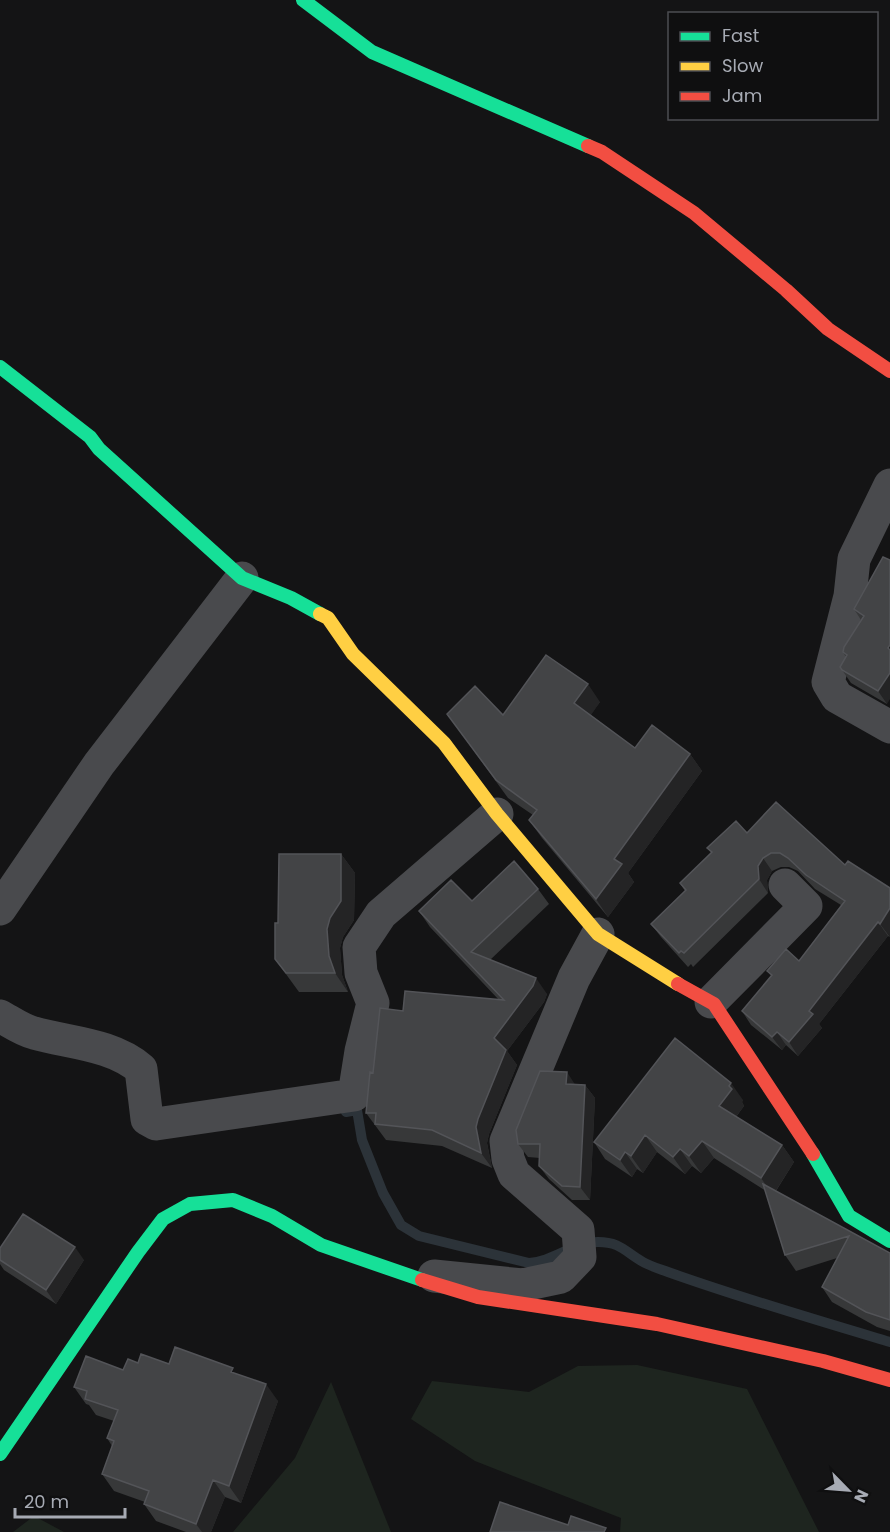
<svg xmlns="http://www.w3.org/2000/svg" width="890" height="1532" font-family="Poppins,sans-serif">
	<rect width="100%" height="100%" fill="#141415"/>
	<!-- green -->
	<path fill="#1e251f" d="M 637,1365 L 747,1389 L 819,1532 L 620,1532 L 621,1518 L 475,1461 L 411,1419 L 432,1381 L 529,1392 L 578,1366 Z
		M 331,1382 L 391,1532 L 233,1532 L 295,1458 Z
		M 34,1516 L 64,1532 L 13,1532 Z"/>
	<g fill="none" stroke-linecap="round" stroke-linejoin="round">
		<!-- stream -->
		<path stroke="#2c3339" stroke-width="10" d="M 346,1112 L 357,1110 L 362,1140 L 383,1193 L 401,1225 L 419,1236 L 529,1263 C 553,1262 573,1242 598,1242 C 621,1242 625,1252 643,1262 C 650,1266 660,1269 668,1272 C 741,1298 816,1320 890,1342"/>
		<!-- street -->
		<path stroke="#494a4d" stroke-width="33" d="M 890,485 L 854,559 L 850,596 L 828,682 L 837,697 L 890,727
			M 0,909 L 99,764 L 242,578
			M 711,1002 L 806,906 L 785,885
			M 0,1016 C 11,1022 22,1030 34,1033 C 70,1043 112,1044 141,1069 L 147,1119 L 156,1124 L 354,1095 L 361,1051 L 373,1003 L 361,973 L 359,947 L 381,914 L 497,814
			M 434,1276 L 523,1285 L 561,1277 L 580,1257 L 578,1230 L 514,1174 L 508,1159 L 506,1141 L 574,978 L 598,934"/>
		<!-- fast -->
		<path stroke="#16e098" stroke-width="14" d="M 303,0 L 372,52 L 588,146
			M 0,367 L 90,437 L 99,449 L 242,578 L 291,598 L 320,614
			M 813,1154 L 849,1216 L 890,1241
			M 0,1454 L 138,1252 L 163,1219 L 190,1204 L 233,1200 L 272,1216 L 321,1245 L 422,1280"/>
		<!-- slow -->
		<path stroke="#ffcf43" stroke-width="14" d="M 320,614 L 328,618 L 353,654 L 444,743 L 497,814 L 598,934 L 678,984"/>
		<!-- jam -->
		<path stroke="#f24e42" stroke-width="14" d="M 588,146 L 602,152 L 694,213 L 786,290 L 828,329 L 890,371
			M 678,984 L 714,1004 L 813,1154
			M 422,1280 L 478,1297 L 657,1324 L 823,1361 L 890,1380"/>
	</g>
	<!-- wall -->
	<path fill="#373839" d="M 883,557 L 887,704 L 851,683 L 840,667 L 846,657 L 843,652 L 861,620 L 854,609 Z
		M 600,702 L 590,715 L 635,748 L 690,754 L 702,771 L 628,873 L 634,882 L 608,917 L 542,838 L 529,820 L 533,815 L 508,798 L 447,714 L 503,715 Z
		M 747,833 L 845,865 L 890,937 L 888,936 L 819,1024 L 822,1028 L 798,1056 L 786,1045 L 782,1050 L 751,1025 L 742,1011 L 771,976 L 767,971 L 799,961 L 841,905 L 815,889 L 798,871 L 789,867 L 781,867 L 772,871 L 767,880 L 768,893 L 693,967 L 691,964 L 688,967 L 661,937 L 651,924 L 685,891 L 680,883 L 711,853 L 707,848 Z
		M 341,854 L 355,873 L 354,920 L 343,937 L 340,948 L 342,975 L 348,992 L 299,992 L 275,959 L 278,923 Z
		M 538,889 L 549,904 L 490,960 L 547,994 L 544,1002 L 507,1051 L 517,1065 L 489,1134 L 487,1143 L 492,1168 L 442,1146 L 386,1140 L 366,1113 L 373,1073 L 403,1011 L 499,1000 L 430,927 L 419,911 Z
		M 575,1084 L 585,1085 L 595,1098 L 590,1200 L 572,1200 L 549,1179 L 539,1166 L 540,1158 L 528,1157 L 518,1144 Z
		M 743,1100 L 742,1102 L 744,1106 L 736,1117 L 782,1145 L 794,1162 L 776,1191 L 890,1253 L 890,1331 L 877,1327 L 832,1302 L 822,1287 L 837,1258 L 796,1271 L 785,1255 L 766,1191 L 714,1158 L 701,1173 L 692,1166 L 685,1174 L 657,1152 L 643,1173 L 637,1169 L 632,1177 L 605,1159 L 594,1142 Z
		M 0,1248 L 84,1260 L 56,1304 L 4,1270 L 0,1264 Z
		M 138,1363 L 169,1364 L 237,1374 L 278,1401 L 241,1503 L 225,1497 L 211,1532 L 186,1532 L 156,1521 L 144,1504 L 145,1502 L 114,1491 L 102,1474 L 112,1446 L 107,1438 L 114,1421 L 96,1415 L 89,1405 L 86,1404 L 74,1387 L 123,1370 Z"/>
	<!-- shaded-wall -->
	<path fill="#242425" d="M 890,673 L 890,699 L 887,704 L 878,691 Z
		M 588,684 L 600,702 L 587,721 L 574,703 Z
		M 690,754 L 702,771 L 628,873 L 634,882 L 608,917 L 596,899 L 614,859 Z
		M 341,854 L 355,873 L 354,920 L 343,937 L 340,948 L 342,975 L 348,992 L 335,973 L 329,956 L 327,929 L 330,918 Z
		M 763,858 L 772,871 L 767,880 L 768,893 L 759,879 L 758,866 Z
		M 890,908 L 890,937 L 880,924 Z
		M 878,922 L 888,936 L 819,1024 L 822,1028 L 798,1056 L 789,1042 L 809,1011 Z
		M 536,978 L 547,994 L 544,1002 L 507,1051 L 517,1065 L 489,1134 L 487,1143 L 492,1168 L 481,1153 L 476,1127 L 494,1038 Z
		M 777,1032 L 786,1045 L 782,1050 L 772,1037 Z
		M 567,1072 L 576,1086 L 566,1084 Z
		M 731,1083 L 743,1100 L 742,1102 L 744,1106 L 731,1123 L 719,1106 Z
		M 585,1085 L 595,1098 L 590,1200 L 580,1187 Z
		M 645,1135 L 657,1152 L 643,1173 L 631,1156 Z
		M 702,1141 L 714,1158 L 701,1173 L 689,1156 Z
		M 782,1145 L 794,1162 L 773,1195 L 761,1178 Z
		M 680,1149 L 692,1166 L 685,1174 L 673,1157 Z
		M 625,1152 L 637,1169 L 632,1177 L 620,1160 Z
		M 75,1247 L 84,1260 L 56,1304 L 46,1290 Z
		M 266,1384 L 278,1401 L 241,1503 L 229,1486 Z
		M 213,1480 L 225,1497 L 211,1532 L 202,1532 L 196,1524 Z"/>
	<!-- building -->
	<path fill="#434446" stroke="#535458" stroke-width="1.5" d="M 883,557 L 890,560 L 890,645 L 888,648 L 890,650 L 890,673 L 878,691 L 842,670 L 840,667 L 847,655 L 843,652 L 844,647 L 864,616 L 854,609 Z
		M 546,655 L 588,684 L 574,703 L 635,748 L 652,725 L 690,754 L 614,859 L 622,864 L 596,899 L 529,820 L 537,810 L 496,780 L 447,714 L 475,686 L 503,715 Z
		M 776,802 L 845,865 L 848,861 L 890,888 L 890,908 L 880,924 L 878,922 L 809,1011 L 813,1014 L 789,1042 L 777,1032 L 772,1037 L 742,1011 L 772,975 L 767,971 L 786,949 L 799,961 L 845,901 L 806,875 L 788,858 L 780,853 L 771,853 L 763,858 L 758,866 L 759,879 L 684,953 L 681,951 L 679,953 L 651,924 L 686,890 L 680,883 L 712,852 L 707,848 L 736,821 L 747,833 Z
		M 279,854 L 341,854 L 341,901 L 330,918 L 327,929 L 329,956 L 335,973 L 286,973 L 275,959 L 275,923 L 278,923 Z
		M 514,861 L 538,889 L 471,952 L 536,978 L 533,986 L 494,1038 L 506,1050 L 478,1119 L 476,1127 L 481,1153 L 432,1130 L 375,1124 L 376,1113 L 366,1113 L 370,1072 L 373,1073 L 380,1008 L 403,1011 L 405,991 L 504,1000 L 419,911 L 451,880 L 472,901 Z
		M 675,1038 L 731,1083 L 729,1086 L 732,1089 L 719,1106 L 782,1145 L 761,1178 L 702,1141 L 689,1156 L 680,1149 L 673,1157 L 645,1135 L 631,1156 L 625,1152 L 620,1160 L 594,1142 Z
		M 540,1071 L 567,1072 L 566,1084 L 585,1085 L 580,1187 L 562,1186 L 539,1166 L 540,1144 L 518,1144 L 516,1130 Z
		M 763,1184 L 890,1253 L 890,1320 L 866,1312 L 822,1287 L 849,1236 L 785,1255 Z
		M 23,1214 L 75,1247 L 46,1290 L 0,1260 L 0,1248 Z
		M 175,1347 L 233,1368 L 231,1372 L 266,1384 L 229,1486 L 213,1480 L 196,1524 L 144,1504 L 149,1491 L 102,1474 L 114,1441 L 107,1438 L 118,1410 L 85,1399 L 87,1391 L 74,1387 L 86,1356 L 123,1370 L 128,1359 L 138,1363 L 141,1354 L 169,1364 Z
		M 500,1502 L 568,1525 L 571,1516 L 606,1528 L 604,1532 L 490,1532 Z"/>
	<!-- legend -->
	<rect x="668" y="12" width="210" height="108" fill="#0f0f10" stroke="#4c4d52" stroke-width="1.5"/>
	<rect x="680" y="32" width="30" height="9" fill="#16e098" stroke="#4c4d52" stroke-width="1.5"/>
	<text x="722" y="42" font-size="18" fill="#a7abb4">Fast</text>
	<rect x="680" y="62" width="30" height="9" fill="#ffcf43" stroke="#4c4d52" stroke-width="1.5"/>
	<text x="722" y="72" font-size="18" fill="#a7abb4">Slow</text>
	<rect x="680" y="92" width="30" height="9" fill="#f24e42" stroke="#4c4d52" stroke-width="1.5"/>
	<text x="722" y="102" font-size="18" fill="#a7abb4">Jam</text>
	<!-- north arrow -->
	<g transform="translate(848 1490) rotate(115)" stroke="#0f0f10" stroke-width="4.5" paint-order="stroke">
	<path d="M0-4.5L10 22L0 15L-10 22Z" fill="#a7abb4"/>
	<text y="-9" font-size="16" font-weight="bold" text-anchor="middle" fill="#a7abb4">N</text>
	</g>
	<!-- scale -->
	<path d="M15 1508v9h110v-9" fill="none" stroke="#a7abb4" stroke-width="3"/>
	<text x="24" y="1508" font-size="18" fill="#a7abb4" stroke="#0f0f10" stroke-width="4.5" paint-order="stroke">20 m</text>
</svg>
